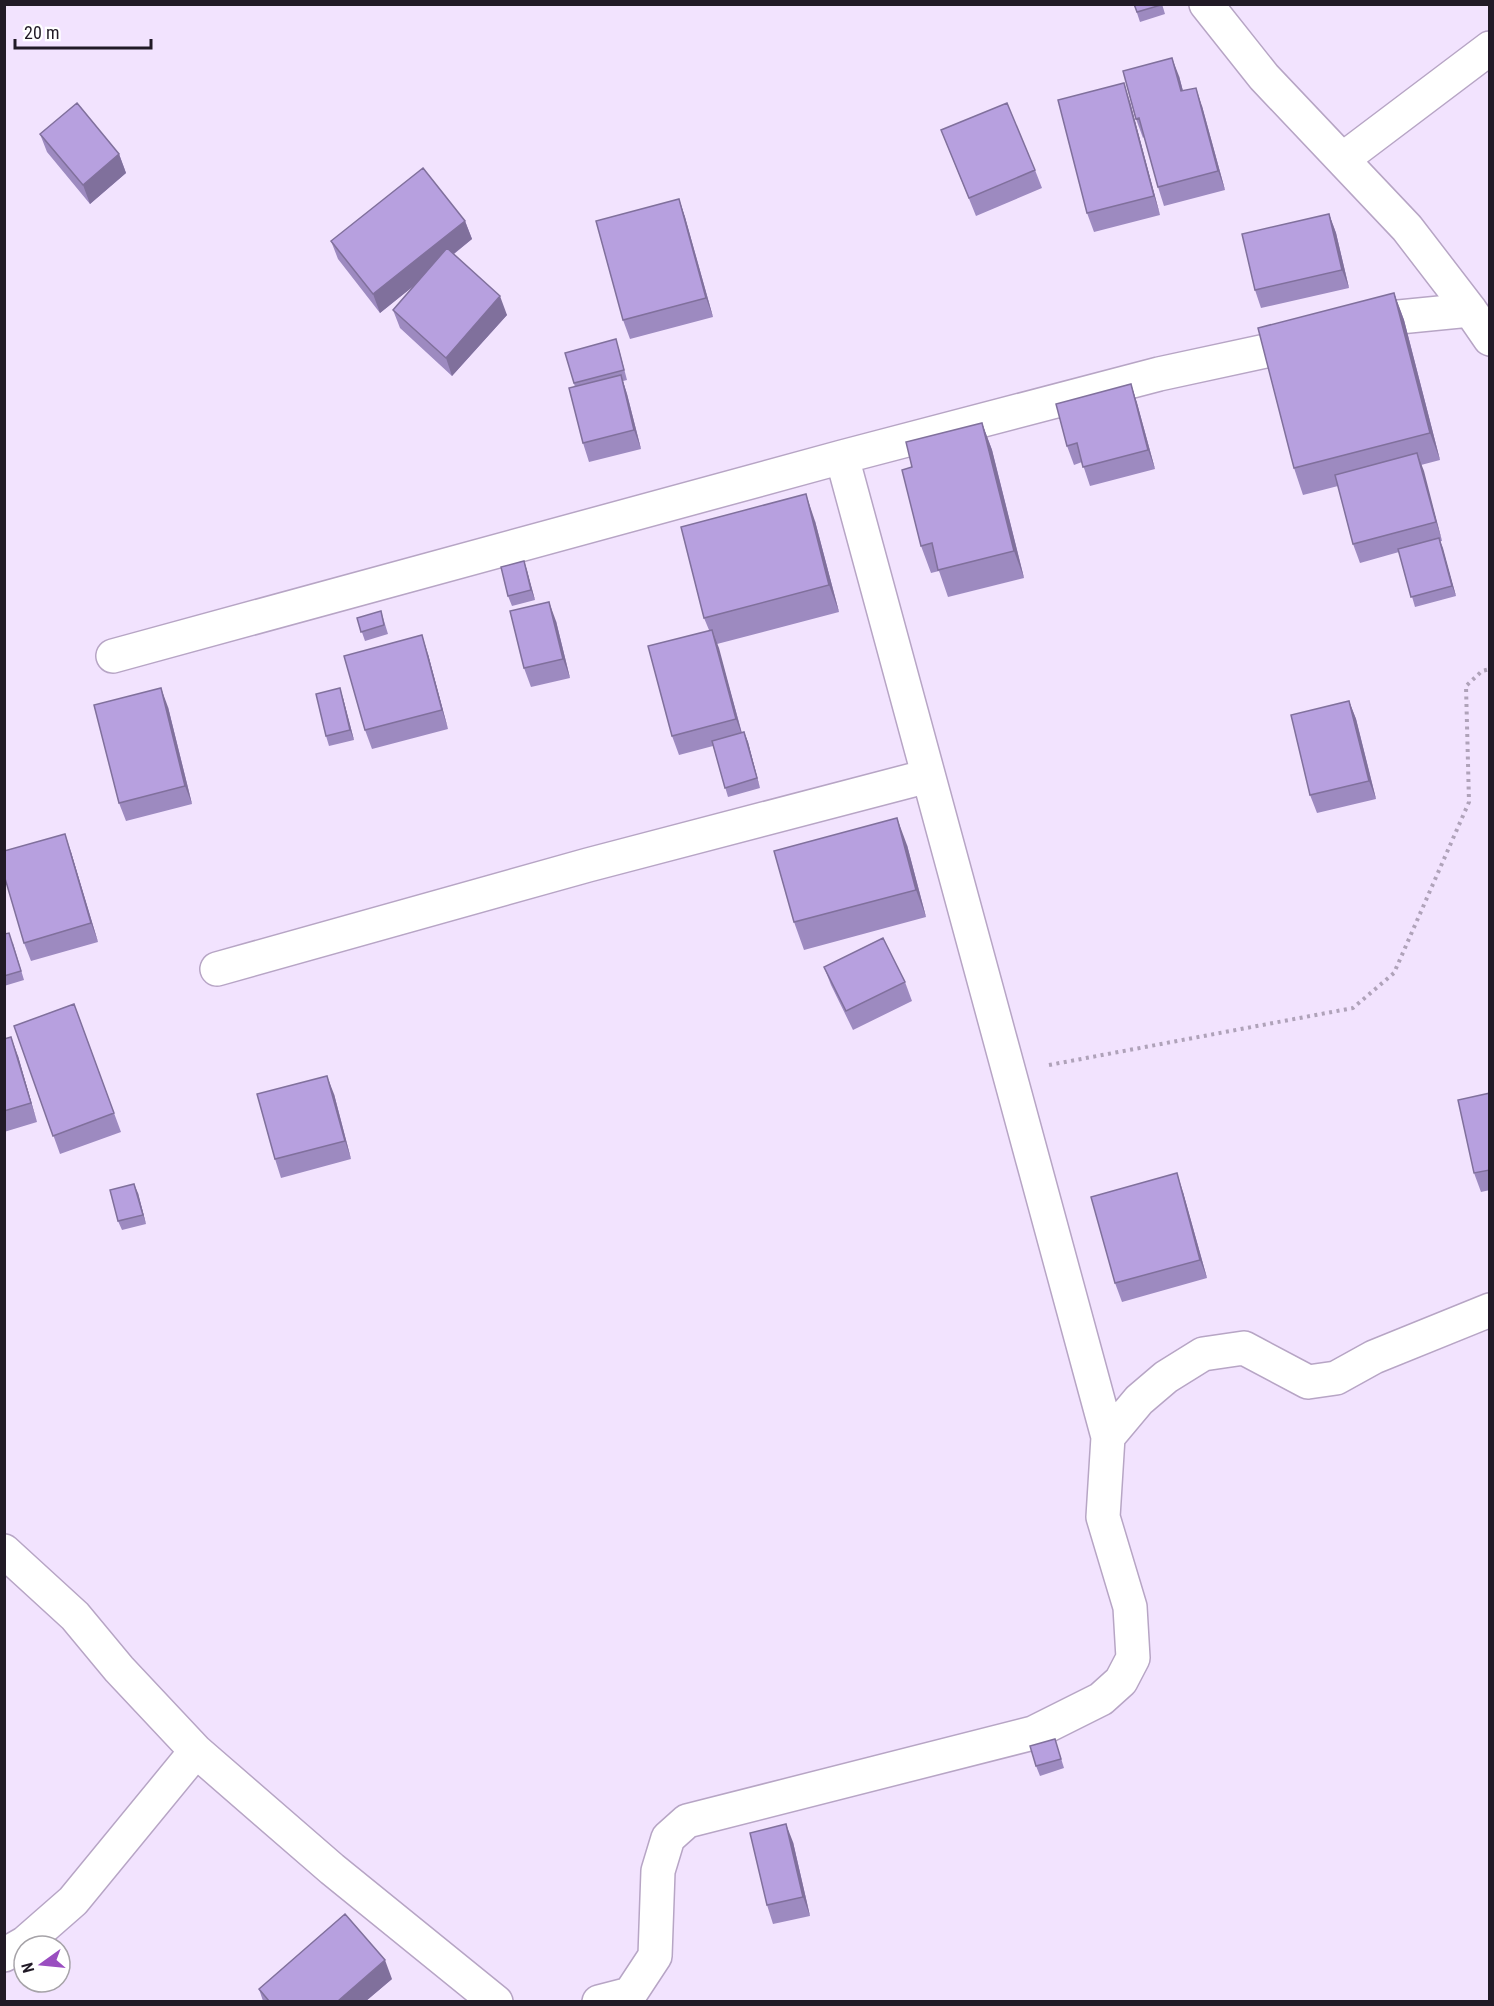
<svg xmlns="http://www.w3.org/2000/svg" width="1494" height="2006" font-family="'Roboto Condensed',sans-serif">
	<rect width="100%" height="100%" fill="#f2e3fe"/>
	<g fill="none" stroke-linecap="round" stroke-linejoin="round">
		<defs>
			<path id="street" d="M 1206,4 L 1264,77 L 1407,228 L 1470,310 L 1490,339
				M 1343,159 L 1490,48
				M 1360,328 L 1399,317 L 1470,310
				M 113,656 L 842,457 L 1159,374 L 1307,342
				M 217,969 L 588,865 L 928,776
				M 1108,1437 L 1139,1400 L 1166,1377 L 1203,1354 L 1244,1348 L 1308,1382 L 1336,1378 L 1374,1357 L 1490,1310
				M 4,1551 L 75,1616 L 119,1669 L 196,1751 L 332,1869 L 496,2002
				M 4,1955 L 25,1943 L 73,1901 L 196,1751
				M 599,2002 L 630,1994
				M 628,2002 L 630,1994 L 655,1956 L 658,1871 L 668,1838 L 687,1821 L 1033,1733 L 1101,1699 L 1121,1681 L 1133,1658 L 1130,1607 L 1103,1517 L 1108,1437 L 842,457"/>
		</defs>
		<!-- street casing -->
		<use href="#street" stroke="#b7a5c5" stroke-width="36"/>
		<!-- path -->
		<path stroke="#afa2b9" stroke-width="4" stroke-dasharray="3 4.5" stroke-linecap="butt" d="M 1049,1065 L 1353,1008 L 1394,973 L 1469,802 L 1466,686 L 1482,671 L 1490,669"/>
		<!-- street -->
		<use href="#street" stroke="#fff" stroke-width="33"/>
	</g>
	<!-- wall -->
	<path fill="#9d8ac0" d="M 1134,4 L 1162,4 L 1165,14 L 1140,22 Z
		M 1179,76 L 1183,91 L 1202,106 L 1225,190 L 1164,206 L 1158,187 L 1144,137 L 1143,138 L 1136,119 Z
		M 1130,102 L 1160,215 L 1094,232 L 1087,213 Z
		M 941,130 L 1035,170 L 1042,188 L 976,216 Z
		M 40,134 L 119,154 L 126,173 L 90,204 L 47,152 Z
		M 679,199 L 685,217 L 713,317 L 630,339 L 623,320 Z
		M 1329,214 L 1336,233 L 1349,288 L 1261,308 L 1255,290 Z
		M 465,221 L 472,239 L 454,254 L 507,315 L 452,376 L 400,328 L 393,310 L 416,284 L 380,313 L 338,259 L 331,241 Z
		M 1394,293 L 1404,320 L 1440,460 L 1421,465 L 1442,541 L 1440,541 L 1456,596 L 1415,607 L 1399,552 L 1360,563 L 1353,544 L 1338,486 L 1303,495 L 1294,468 Z
		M 619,349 L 627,380 L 623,381 L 627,394 L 641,449 L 589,462 L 583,443 L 575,387 L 565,353 Z
		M 1131,384 L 1137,403 L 1155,469 L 1090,486 L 1082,462 L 1074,465 L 1067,446 Z
		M 982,423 L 992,450 L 1024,578 L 948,597 L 939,571 L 931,573 L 921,546 L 912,467 Z
		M 815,521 L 839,612 L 717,644 L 742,733 L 744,732 L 748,742 L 760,788 L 728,797 L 713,746 L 679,755 L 672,736 L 709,630 L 704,618 Z
		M 524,561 L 535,600 L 512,606 L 508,596 Z
		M 381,611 L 388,634 L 365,641 L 357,618 Z
		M 556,621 L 570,678 L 531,687 L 524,668 Z
		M 428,654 L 448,729 L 372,749 L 365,730 Z
		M 343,698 L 354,740 L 329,746 L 326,736 Z
		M 1349,701 L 1356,719 L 1376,799 L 1317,813 L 1310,795 Z
		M 168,707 L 192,804 L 126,821 L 119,803 Z
		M 907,845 L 926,917 L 804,950 L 794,922 Z
		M 71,852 L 98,942 L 31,961 L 24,943 Z
		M 4,934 L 13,943 L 24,980 L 4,986 Z
		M 824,967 L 905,982 L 912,1001 L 853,1030 L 831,985 Z
		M 74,1004 L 121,1132 L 60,1154 L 14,1026 Z
		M 4,1039 L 18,1056 L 37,1122 L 4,1132 Z
		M 1490,1093 L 1490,1190 L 1481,1192 L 1474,1173 Z
		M 334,1094 L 351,1159 L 281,1178 L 275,1159 Z
		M 1183,1192 L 1207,1278 L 1122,1302 L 1115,1283 Z
		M 138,1193 L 146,1224 L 122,1230 L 118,1221 Z
		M 1055,1739 L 1064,1768 L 1040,1776 L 1036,1766 Z
		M 793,1842 L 810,1916 L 773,1924 L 767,1905 Z
		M 392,1979 L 366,2001 L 263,2001 L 259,1989 Z"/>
	<!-- shaded-wall -->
	<path fill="#80709c" d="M 1172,58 L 1179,76 L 1188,110 L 1181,91 Z
		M 1124,83 L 1130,102 L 1160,215 L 1154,196 Z
		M 1196,88 L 1202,106 L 1225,190 L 1218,171 Z
		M 119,154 L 126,173 L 90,204 L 83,185 Z
		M 679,199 L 685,217 L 713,317 L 706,298 Z
		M 1329,214 L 1336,233 L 1349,288 L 1342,270 Z
		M 465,221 L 472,239 L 380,313 L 373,294 Z
		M 1394,293 L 1404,320 L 1440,460 L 1430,433 Z
		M 500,296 L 507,315 L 452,376 L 446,358 Z
		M 621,375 L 627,394 L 641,449 L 634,430 Z
		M 1131,384 L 1137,403 L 1155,469 L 1148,450 Z
		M 982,423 L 992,450 L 1024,578 L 1014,551 Z
		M 1417,453 L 1424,471 L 1442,541 L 1436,522 Z
		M 806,494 L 815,521 L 839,612 L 829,585 Z
		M 1439,538 L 1443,548 L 1456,596 L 1452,586 Z
		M 524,561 L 527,570 L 535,600 L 531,590 Z
		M 549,602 L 556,621 L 570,678 L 563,659 Z
		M 712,630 L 719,648 L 743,738 L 736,719 Z
		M 422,635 L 428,654 L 448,729 L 442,710 Z
		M 161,688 L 168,707 L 192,804 L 185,786 Z
		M 340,688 L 343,698 L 354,740 L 350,730 Z
		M 1349,701 L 1356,719 L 1376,799 L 1369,781 Z
		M 744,732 L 748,742 L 760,788 L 757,778 Z
		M 897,818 L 907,845 L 926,917 L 916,890 Z
		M 65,834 L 71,852 L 98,942 L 91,923 Z
		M 11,1037 L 18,1056 L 37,1122 L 31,1103 Z
		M 327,1076 L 334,1094 L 351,1159 L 345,1141 Z
		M 1177,1173 L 1183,1192 L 1207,1278 L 1200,1260 Z
		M 134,1184 L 138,1193 L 146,1224 L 143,1215 Z
		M 786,1824 L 793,1842 L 810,1916 L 803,1897 Z
		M 385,1960 L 392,1979 L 366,2001 L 338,2001 Z"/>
	<!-- building -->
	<path fill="#b7a0df" stroke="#80709c" stroke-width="1.5" d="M 1134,4 L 1161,4 L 1161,5 L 1137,12 Z
		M 1172,58 L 1181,91 L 1196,88 L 1218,171 L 1158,187 L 1139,118 L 1136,119 L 1123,71 Z
		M 1124,83 L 1154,196 L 1087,213 L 1058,100 Z
		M 77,103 L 119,154 L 83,185 L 40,134 Z
		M 1007,103 L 1035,170 L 969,198 L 941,130 Z
		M 423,168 L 465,221 L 373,294 L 331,241 Z
		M 679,199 L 706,298 L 623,320 L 596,221 Z
		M 1329,214 L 1342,270 L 1255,290 L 1242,234 Z
		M 447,248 L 500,296 L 446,358 L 393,310 Z
		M 1394,293 L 1430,433 L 1294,468 L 1258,328 Z
		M 616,339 L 624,370 L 574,383 L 565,353 Z
		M 621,375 L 634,430 L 583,443 L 569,388 Z
		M 1131,384 L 1148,450 L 1083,467 L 1077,443 L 1067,446 L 1056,404 Z
		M 982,423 L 1014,551 L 938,570 L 932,543 L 921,546 L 902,470 L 912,467 L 906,442 Z
		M 1417,453 L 1436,522 L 1353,544 L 1335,475 Z
		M 806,494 L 829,585 L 704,618 L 681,527 Z
		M 1439,538 L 1452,586 L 1411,597 L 1398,549 Z
		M 524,561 L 531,590 L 508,596 L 501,567 Z
		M 549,602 L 563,659 L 524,668 L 510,611 Z
		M 381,611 L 384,625 L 361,632 L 357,618 Z
		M 712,630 L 736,719 L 672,736 L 648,646 Z
		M 422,635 L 442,710 L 365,730 L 344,656 Z
		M 161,688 L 185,786 L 119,803 L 94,705 Z
		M 340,688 L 350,730 L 326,736 L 316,694 Z
		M 1349,701 L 1369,781 L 1310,795 L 1291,715 Z
		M 744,732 L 757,778 L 725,788 L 712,741 Z
		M 897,818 L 916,890 L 794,922 L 774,851 Z
		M 65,834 L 91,923 L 24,943 L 4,875 L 4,851 Z
		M 9,933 L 21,971 L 4,976 L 4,934 Z
		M 883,938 L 905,982 L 846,1011 L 824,967 Z
		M 74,1004 L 114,1113 L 53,1136 L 14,1026 Z
		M 11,1037 L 31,1103 L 4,1111 L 4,1039 Z
		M 327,1076 L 345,1141 L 275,1159 L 257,1094 Z
		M 1490,1093 L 1490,1170 L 1474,1173 L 1458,1100 Z
		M 1177,1173 L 1200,1260 L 1115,1283 L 1091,1197 Z
		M 134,1184 L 143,1215 L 118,1221 L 110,1190 Z
		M 1055,1739 L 1061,1759 L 1036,1766 L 1030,1746 Z
		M 786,1824 L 803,1897 L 767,1905 L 750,1833 Z
		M 345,1914 L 385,1960 L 338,2001 L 269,2001 L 259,1989 Z"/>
	<!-- border -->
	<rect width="1494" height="2006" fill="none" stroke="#211a26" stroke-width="12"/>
	<!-- north arrow -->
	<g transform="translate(42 1964) rotate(255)"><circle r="28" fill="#ffffff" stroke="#a6a3a8" stroke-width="1.5"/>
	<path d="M0-4.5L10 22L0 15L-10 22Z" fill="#9a4ec0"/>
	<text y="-9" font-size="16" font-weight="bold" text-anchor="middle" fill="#211a26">N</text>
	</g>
	<!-- scale -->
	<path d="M15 39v9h136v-9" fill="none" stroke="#211a26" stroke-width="3"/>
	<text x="24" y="39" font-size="18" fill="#211a26" stroke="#ffffff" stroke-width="4.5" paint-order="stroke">20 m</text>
</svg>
